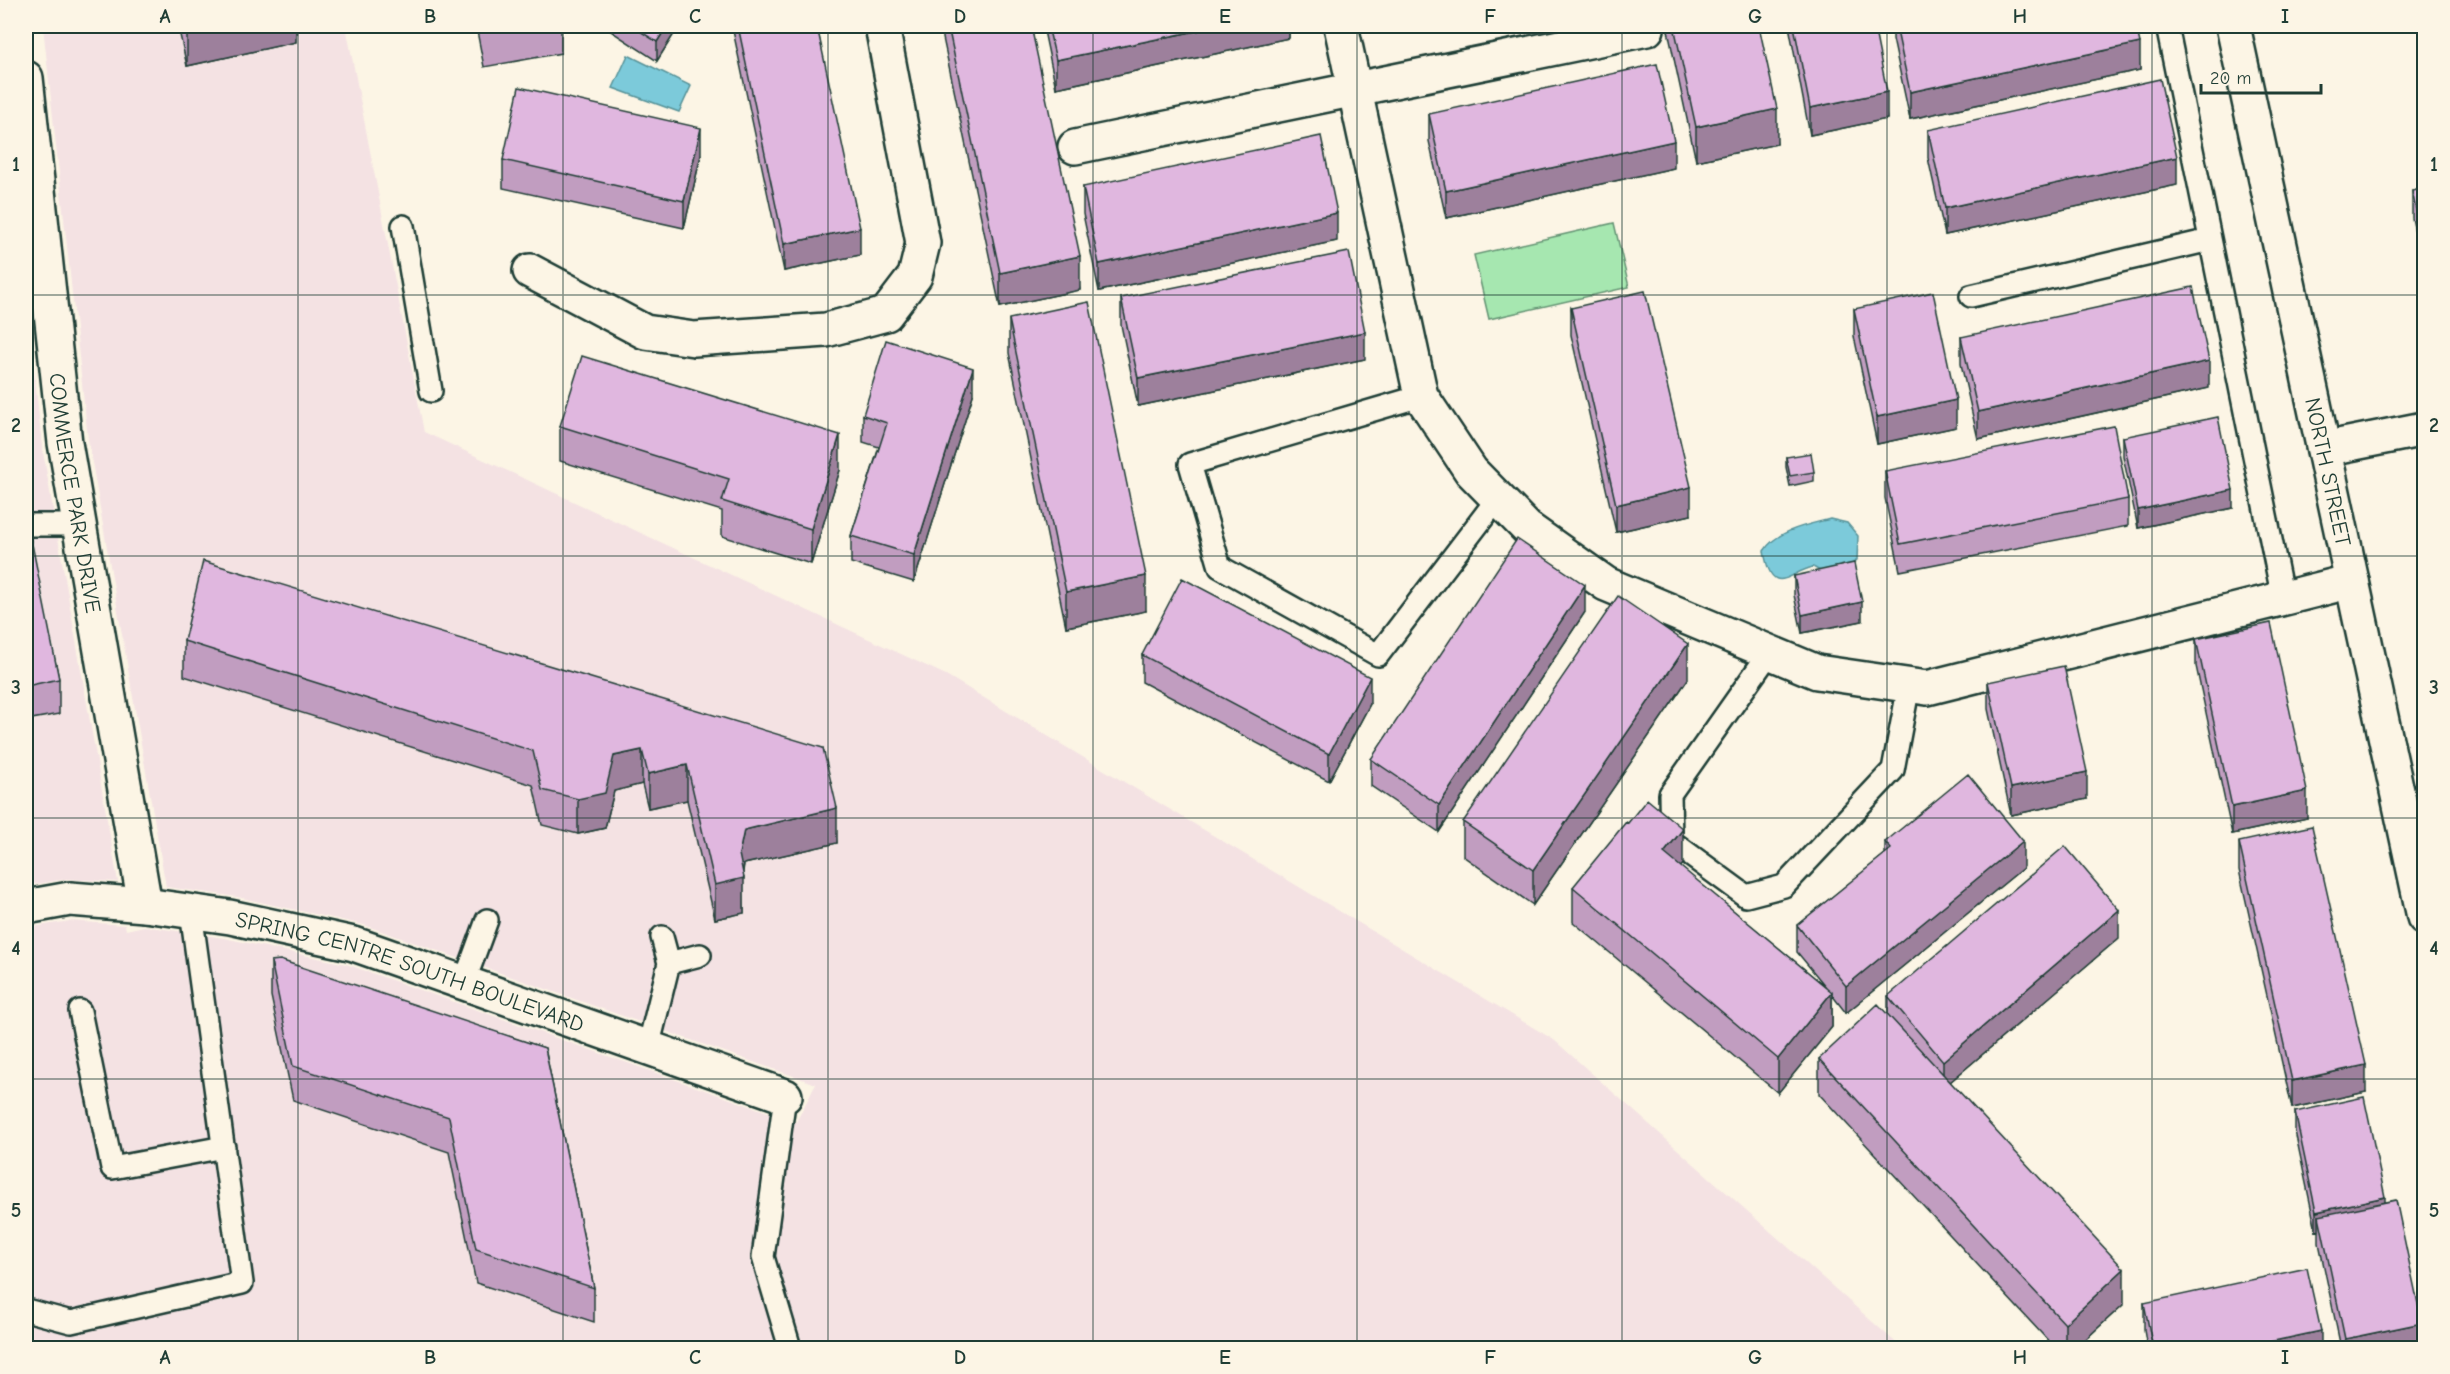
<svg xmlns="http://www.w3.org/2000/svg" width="2450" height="1374" font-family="'Comic Neue',sans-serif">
	<rect width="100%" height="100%" fill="#fcf5e5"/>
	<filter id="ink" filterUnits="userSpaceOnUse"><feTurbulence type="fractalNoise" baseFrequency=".0167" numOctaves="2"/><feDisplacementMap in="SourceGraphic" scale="12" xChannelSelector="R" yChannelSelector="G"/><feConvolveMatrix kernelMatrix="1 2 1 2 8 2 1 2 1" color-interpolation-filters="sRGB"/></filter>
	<g filter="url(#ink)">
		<!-- built -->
		<path fill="#f4e2e3" d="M 43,26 L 346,26 L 424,432 L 946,675 L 1554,1040 L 1902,1348 L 26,1348 L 26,928 L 70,921 L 125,925 L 126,930 L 144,926 L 224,938 L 346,964 L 796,1122 L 816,1084 L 364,925 L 237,897 L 166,887 L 88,439 Z
			M 26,293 L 42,446 L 118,882 L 67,879 L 26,886 Z"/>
		<!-- green -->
		<path fill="#a6e7b0" stroke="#629272" stroke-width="1.5" d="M 1614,223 L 1629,287 L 1489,319 L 1474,255 Z"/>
		<!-- water -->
		<path fill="#7ccada" stroke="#579298" stroke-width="1.5" d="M 628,55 L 691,86 L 679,112 L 613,88 Z
			M 1830,519 L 1847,523 L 1858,536 L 1857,560 L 1843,572 L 1824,573 L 1813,567 C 1789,572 1772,600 1764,551 C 1777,530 1807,525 1830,519 Z"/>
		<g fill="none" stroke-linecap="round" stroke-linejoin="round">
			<defs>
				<path id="service" d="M 2167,26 L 2283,599
					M 403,226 L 431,391
					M 1971,296 L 2210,240
					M 1421,396 L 1190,464 L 1220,567 L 1378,655 L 1498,498
					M 26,525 L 80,525
					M 1770,652 L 1670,794 L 1671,841 L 1746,896 L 1784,886 L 1893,770 L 1909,685
					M 669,963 L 700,955
					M 464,983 L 487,920
					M 80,1011 L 112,1168 L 224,1147
					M 648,1048 L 669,963 L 662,937
					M 785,1096 L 763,1257 L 790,1348
					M 26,1310 L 71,1322 L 242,1283 L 191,912"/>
				<g id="minor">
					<path d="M 1341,26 L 1421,396 L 1471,471 L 1527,528 L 1606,584 L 1817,672 L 1927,688 L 2352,581"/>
					<path id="s1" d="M 2233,26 L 2424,917"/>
					<path d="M 1075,147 L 1647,29"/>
					<path d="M 530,271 L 645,332 L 694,339 L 826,330 L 886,314 L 915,276 L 923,243 L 882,26"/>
					<path d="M 2324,449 L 2424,429"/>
					<path id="s2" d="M 26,907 L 70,899 L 145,905 L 230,917 L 354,944 L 785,1096"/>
				</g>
				<g id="tertiary">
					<path id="s3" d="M 26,78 L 65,443 L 145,905"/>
				</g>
			</defs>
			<!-- service casing -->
			<use href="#service" stroke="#1f3d34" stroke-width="26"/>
			<!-- minor casing -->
			<use href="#minor" stroke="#1f3d34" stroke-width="38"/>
			<!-- tertiary casing -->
			<use href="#tertiary" stroke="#1f3d34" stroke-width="38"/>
			<!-- service -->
			<use href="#service" stroke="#fcf5e5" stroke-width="21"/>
			<!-- minor -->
			<use href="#minor" stroke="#fcf5e5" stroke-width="33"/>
			<!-- tertiary -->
			<use href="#tertiary" stroke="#fcf5e5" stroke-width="33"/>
		</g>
		<!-- wall -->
		<path fill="#c19dc0" stroke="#1f3d34" stroke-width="1.5" d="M 178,26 L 296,26 L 296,42 L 187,66 Z
			M 476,26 L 561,26 L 561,53 L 484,67 Z
			M 603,26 L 679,26 L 657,61 Z
			M 732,26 L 817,26 L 860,255 L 784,271 Z
			M 943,26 L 1031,26 L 1080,290 L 1000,307 L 943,38 Z
			M 1043,26 L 1289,26 L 1289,38 L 1056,88 Z
			M 1667,26 L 1759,26 L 1777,144 L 1696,161 Z
			M 1789,26 L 1874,26 L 1887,119 L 1810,135 Z
			M 1893,26 L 2136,26 L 2140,70 L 1910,119 L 1893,39 Z
			M 1429,114 L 1674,168 L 1446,218 L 1429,141 Z
			M 1928,130 L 2177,185 L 1945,235 L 1928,158 Z
			M 701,155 L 684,228 L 503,188 L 503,160 Z
			M 1083,187 L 1337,241 L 1099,291 L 1083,214 Z
			M 2424,189 L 2424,275 L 2412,218 L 2412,191 Z
			M 1121,298 L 1365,359 L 1138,406 L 1121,325 Z
			M 1571,308 L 1691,515 L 1616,532 L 1571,335 Z
			M 1854,309 L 1956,427 L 1877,444 L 1854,336 Z
			M 1009,319 L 1146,611 L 1066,627 L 1009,353 Z
			M 1961,337 L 2209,388 L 1978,439 L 1961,364 Z
			M 973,395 L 914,582 L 851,563 L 851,536 L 879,447 L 863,442 L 863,415 Z
			M 560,426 L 840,470 L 811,564 L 722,536 L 722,511 L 560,461 Z
			M 2123,437 L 2233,508 L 2138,528 L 2123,456 Z
			M 1786,457 L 1814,472 L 1814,481 L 1790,486 L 1786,467 Z
			M 1885,471 L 2128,499 L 2128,526 L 1900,571 L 1885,498 Z
			M 26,525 L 59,679 L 59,714 L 26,720 Z
			M 1794,576 L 1862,621 L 1802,633 L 1794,595 Z
			M 1585,612 L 1439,832 L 1371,786 L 1371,759 Z
			M 2196,639 L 2307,818 L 2232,834 L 2196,666 Z
			M 184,641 L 823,748 L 837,843 L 744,864 L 743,872 L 744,913 L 715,919 L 687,800 L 648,808 L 642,784 L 614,791 L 605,828 L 578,834 L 542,825 L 533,785 L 184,676 Z
			M 1142,655 L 1370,704 L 1329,781 L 1142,682 Z
			M 1688,679 L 1533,905 L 1463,856 L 1463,822 Z
			M 1988,682 L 2087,799 L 2011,815 L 1988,709 Z
			M 1885,842 L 2023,868 L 1846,1013 L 1832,995 L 1832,1027 L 1778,1093 L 1573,922 L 1573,887 L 1683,864 L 1680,867 L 1826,987 L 1797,952 L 1797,925 L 1885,854 Z
			M 2239,842 L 2366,1092 L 2292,1108 L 2239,870 Z
			M 2119,938 L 1950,1082 L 2124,1304 L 2076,1348 L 2055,1348 L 1819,1094 L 1819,1059 L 1888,1014 L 1888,996 Z
			M 271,961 L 545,1048 L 594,1288 L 594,1322 L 476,1283 L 449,1152 L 293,1100 L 271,996 Z
			M 2295,1112 L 2385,1202 L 2422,1348 L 2341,1348 L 2319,1243 L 2319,1230 L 2316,1231 L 2295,1131 Z
			M 2144,1303 L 2321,1348 L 2147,1348 L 2144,1330 Z"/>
		<!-- shaded-wall -->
		<path fill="#9d809c" stroke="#1f3d34" stroke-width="1.5" d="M 214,26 L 296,26 L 296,42 L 187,66 L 187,31 Z
			M 667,26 L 679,26 L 657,61 L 657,42 Z
			M 1220,26 L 1289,26 L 1289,38 L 1056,88 L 1056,60 Z
			M 2140,43 L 2140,70 L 1910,119 L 1910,92 Z
			M 1887,92 L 1887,119 L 1810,135 L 1810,108 Z
			M 1777,109 L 1777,144 L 1696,161 L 1696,127 Z
			M 701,128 L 701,155 L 684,228 L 684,201 Z
			M 1674,141 L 1674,168 L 1446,218 L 1446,191 Z
			M 2177,157 L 2177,185 L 1945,235 L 1945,208 Z
			M 1337,213 L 1337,241 L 1099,291 L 1099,264 Z
			M 860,228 L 860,255 L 784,271 L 784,244 Z
			M 1080,256 L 1080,290 L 1000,307 L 1000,273 Z
			M 1365,332 L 1365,359 L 1138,406 L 1138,378 Z
			M 2209,361 L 2209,388 L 1978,439 L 1978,412 Z
			M 973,368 L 973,395 L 914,582 L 914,555 Z
			M 1956,400 L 1956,427 L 1877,444 L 1877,417 Z
			M 840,435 L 840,470 L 811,564 L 811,529 Z
			M 1691,487 L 1691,515 L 1616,532 L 1616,505 Z
			M 2233,490 L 2233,508 L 2138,528 L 2138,510 Z
			M 1146,576 L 1146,611 L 1066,627 L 1066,592 Z
			M 1585,585 L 1585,612 L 1439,832 L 1439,805 Z
			M 1862,602 L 1862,621 L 1802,633 L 1802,615 Z
			M 1688,644 L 1688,679 L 1533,905 L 1533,870 Z
			M 1370,677 L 1370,704 L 1329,781 L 1329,754 Z
			M 642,750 L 642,784 L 614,791 L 605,828 L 578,834 L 578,799 L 614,756 Z
			M 687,765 L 687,800 L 648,808 L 648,774 Z
			M 2087,772 L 2087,799 L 2011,815 L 2011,788 Z
			M 2307,791 L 2307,818 L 2232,834 L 2232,807 Z
			M 837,808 L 837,843 L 744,864 L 741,878 L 744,878 L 744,913 L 715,919 L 715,885 L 739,854 L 744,830 Z
			M 1683,829 L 1683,864 L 1664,888 L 1664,853 Z
			M 2023,841 L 2023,868 L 1846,1013 L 1846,986 Z
			M 2119,910 L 2119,938 L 1943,1088 L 1943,1061 Z
			M 1832,992 L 1832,1027 L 1778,1093 L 1778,1059 Z
			M 2366,1065 L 2366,1092 L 2292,1108 L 2292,1081 Z
			M 2385,1197 L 2385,1216 L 2319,1216 L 2319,1230 L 2316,1231 L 2316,1212 Z
			M 2124,1269 L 2124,1304 L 2076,1348 L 2065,1348 L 2065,1324 Z
			M 2422,1323 L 2422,1348 L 2345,1348 L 2345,1339 Z
			M 2321,1331 L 2321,1348 L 2241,1348 Z"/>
		<!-- building -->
		<path fill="#e0b7df" stroke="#1f3d34" stroke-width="1.5" d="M 186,26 L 214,26 L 187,31 Z
			M 483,26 L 521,26 L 484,32 Z
			M 632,26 L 667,26 L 657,42 Z
			M 738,26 L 817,26 L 860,228 L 784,244 Z
			M 948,26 L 1031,26 L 1080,256 L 1000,273 Z
			M 1048,26 L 1220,26 L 1056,60 Z
			M 1674,26 L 1759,26 L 1777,109 L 1696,127 Z
			M 1794,26 L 1874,26 L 1887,92 L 1810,108 Z
			M 1896,26 L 2136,26 L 2140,43 L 1910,92 Z
			M 1657,64 L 1674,141 L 1446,191 L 1429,114 Z
			M 2160,79 L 2177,157 L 1945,208 L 1928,130 Z
			M 519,87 L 701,128 L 684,201 L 503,160 Z
			M 1321,136 L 1337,213 L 1099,264 L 1083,187 Z
			M 2424,189 L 2424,248 L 2412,191 Z
			M 1349,252 L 1365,332 L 1138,378 L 1121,298 Z
			M 2193,287 L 2209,361 L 1978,412 L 1961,337 Z
			M 1645,291 L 1691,487 L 1616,505 L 1571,308 Z
			M 1933,292 L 1956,400 L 1877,417 L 1854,309 Z
			M 1089,302 L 1146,576 L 1066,592 L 1009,319 Z
			M 886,340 L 973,368 L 914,555 L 851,536 L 887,423 L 863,415 Z
			M 582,356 L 840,435 L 811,529 L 722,501 L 729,479 L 560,426 Z
			M 2218,417 L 2233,490 L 2138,510 L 2123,437 Z
			M 2114,426 L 2128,499 L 1900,544 L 1885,471 Z
			M 1811,453 L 1814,472 L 1790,476 L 1786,457 Z
			M 28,524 L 59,679 L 26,686 L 26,525 Z
			M 1517,539 L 1585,585 L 1439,805 L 1371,759 Z
			M 203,561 L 823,748 L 837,808 L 744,830 L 739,854 L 744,878 L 715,885 L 687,765 L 648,774 L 642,750 L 614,756 L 605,793 L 578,799 L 542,790 L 533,751 L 184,641 Z
			M 1854,563 L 1862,602 L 1802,615 L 1794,576 Z
			M 1182,578 L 1370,677 L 1329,754 L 1142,655 Z
			M 1618,596 L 1688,644 L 1533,870 L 1463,822 Z
			M 2271,623 L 2307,791 L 2232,807 L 2196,639 Z
			M 2064,666 L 2087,772 L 2011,788 L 1988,682 Z
			M 1968,774 L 2023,841 L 1846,986 L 1797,925 L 1891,849 L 1885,842 Z
			M 1647,799 L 1683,829 L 1664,853 L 1832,992 L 1778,1059 L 1573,887 L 1626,822 L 1628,823 Z
			M 2312,826 L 2366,1065 L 2292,1081 L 2239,842 Z
			M 2065,846 L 2119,910 L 1943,1061 L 1888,996 Z
			M 280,960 L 545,1048 L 594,1288 L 476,1249 L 449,1117 L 293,1066 L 271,961 Z
			M 1878,1004 L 2124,1269 L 2065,1324 L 1819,1059 Z
			M 2364,1097 L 2385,1197 L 2316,1212 L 2295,1112 Z
			M 2396,1200 L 2422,1323 L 2345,1339 L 2319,1216 Z
			M 2307,1268 L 2321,1331 L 2241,1348 L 2153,1348 L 2144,1303 Z"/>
	</g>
	<!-- grid -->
	<path fill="none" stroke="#1f3d34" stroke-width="1.5" stroke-opacity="0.55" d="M 298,26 L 298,1348M 563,26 L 563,1348M 828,26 L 828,1348M 1093,26 L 1093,1348M 1357,26 L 1357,1348M 1622,26 L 1622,1348M 1887,26 L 1887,1348M 2152,26 L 2152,1348M 26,295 L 2424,295M 26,556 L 2424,556M 26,818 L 2424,818M 26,1079 L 2424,1079"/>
	<g text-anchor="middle" stroke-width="5" stroke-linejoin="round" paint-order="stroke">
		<!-- street labels -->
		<g font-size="22" fill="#1f3d34" stroke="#fcf5e5">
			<text dy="8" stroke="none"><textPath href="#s1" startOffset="456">NORTH STREET</textPath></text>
			<text dy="8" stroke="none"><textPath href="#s3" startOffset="418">COMMERCE PARK DRIVE</textPath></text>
			<text dy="8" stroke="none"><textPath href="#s2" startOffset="394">SPRING CENTRE SOUTH BOULEVARD</textPath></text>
		</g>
	</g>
	<!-- margin -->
	<rect width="2450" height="1374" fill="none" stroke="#fcf5e5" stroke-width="66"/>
	<!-- scale -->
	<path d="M2201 84v9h120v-9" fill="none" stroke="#1f3d34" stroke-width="3"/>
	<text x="2210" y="84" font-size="18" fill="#1f3d34" stroke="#fcf5e5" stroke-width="4.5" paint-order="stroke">20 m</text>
	<rect x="33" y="33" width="2384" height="1308" fill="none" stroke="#1f3d34" stroke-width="2"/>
	<g font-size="20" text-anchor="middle" font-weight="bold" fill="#1f3d34">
		<text x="165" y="23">A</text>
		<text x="430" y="23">B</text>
		<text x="695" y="23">C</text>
		<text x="960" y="23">D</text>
		<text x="1225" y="23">E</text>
		<text x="1490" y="23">F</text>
		<text x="1755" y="23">G</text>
		<text x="2020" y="23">H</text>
		<text x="2285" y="23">I</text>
		<text x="16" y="171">1</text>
		<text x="2434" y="171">1</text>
		<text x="16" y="432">2</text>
		<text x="2434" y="432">2</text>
		<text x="16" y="694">3</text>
		<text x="2434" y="694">3</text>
		<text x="16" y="955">4</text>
		<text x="2434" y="955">4</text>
		<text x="16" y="1217">5</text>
		<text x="2434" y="1217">5</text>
		<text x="165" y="1364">A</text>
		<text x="430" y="1364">B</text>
		<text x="695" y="1364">C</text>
		<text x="960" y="1364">D</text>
		<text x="1225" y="1364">E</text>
		<text x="1490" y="1364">F</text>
		<text x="1755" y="1364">G</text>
		<text x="2020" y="1364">H</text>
		<text x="2285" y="1364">I</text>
	</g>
</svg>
